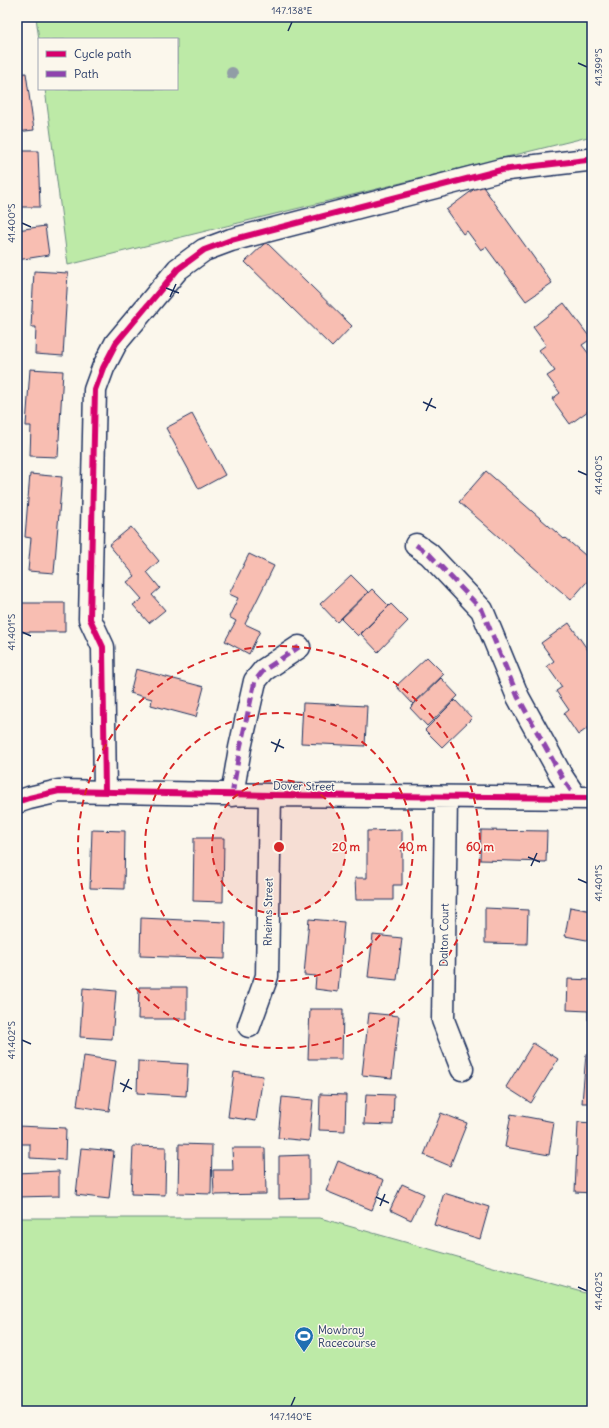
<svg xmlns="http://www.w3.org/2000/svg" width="609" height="1428" font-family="Delius,sans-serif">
	<rect width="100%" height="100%" fill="#fbf7ec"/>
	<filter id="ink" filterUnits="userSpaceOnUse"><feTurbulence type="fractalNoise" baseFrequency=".025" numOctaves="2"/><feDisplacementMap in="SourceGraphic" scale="8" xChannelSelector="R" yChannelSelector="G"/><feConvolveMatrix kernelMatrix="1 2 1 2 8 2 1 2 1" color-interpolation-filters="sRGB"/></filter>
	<g filter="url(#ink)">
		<!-- green -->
		<path fill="#bdeaa7" stroke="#6c8c82" d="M 36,17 L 592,17 L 592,136 L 68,265 L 45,89 L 177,89 L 177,39 L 39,40 Z
			M 17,1218 L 320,1218 L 592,1295 L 592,1411 L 17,1411 Z"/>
		<!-- building -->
		<path fill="#f8beb2" stroke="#1b2f5e" d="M 26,73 L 34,130 L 17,132 L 17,74 Z
			M 17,151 L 38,151 L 40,207 L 21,207 L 21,218 L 17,218 Z
			M 481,184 L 552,283 L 526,301 L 486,247 L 481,250 L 467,231 L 463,234 L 446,210 Z
			M 45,226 L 49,255 L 17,260 L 17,230 Z
			M 266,242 L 352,326 L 332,347 L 245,262 Z
			M 34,271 L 68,273 L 63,356 L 35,354 L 36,327 L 31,327 Z
			M 564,303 L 591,339 L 582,345 L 592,358 L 592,408 L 570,424 L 552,399 L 560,393 L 547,376 L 555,371 L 539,350 L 546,345 L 533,327 Z
			M 30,369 L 63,371 L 58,457 L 30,456 L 31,426 L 26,426 Z
			M 192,414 L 225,475 L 199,489 L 166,428 Z
			M 486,471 L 564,539 L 565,538 L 592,561 L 592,576 L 571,600 L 459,502 Z
			M 30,474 L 62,477 L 54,573 L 28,571 L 31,538 L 25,537 Z
			M 131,527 L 159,561 L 147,572 L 160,588 L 152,595 L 165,610 L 149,623 L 133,605 L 142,599 L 127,582 L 135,576 L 109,545 Z
			M 249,554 L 274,566 L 245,624 L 260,631 L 249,654 L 225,641 L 236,621 L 229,617 L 238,598 L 229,594 Z
			M 351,575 L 368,592 L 337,622 L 320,604 Z
			M 372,589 L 389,606 L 358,636 L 341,619 Z
			M 17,603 L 65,603 L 65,632 L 17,632 Z
			M 391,604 L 408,621 L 378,652 L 361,634 Z
			M 569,623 L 592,656 L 592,725 L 578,735 L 564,714 L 569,710 L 556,691 L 562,687 L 547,666 L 554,661 L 541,643 Z
			M 427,657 L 444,674 L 413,704 L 396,686 Z
			M 136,669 L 204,687 L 196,717 L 151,705 L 152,699 L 130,693 Z
			M 441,678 L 458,696 L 427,726 L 410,708 Z
			M 455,700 L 472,718 L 442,747 L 425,730 Z
			M 303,703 L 367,706 L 365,746 L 301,743 Z
			M 92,830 L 125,831 L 124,889 L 90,888 Z
			M 402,830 L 402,885 L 393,885 L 393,900 L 356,900 L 355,878 L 367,878 L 367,831 Z
			M 481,830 L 547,831 L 546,862 L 480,860 Z
			M 194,838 L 224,838 L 223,902 L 193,901 Z
			M 570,907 L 592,911 L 592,941 L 565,936 Z
			M 485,908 L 528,910 L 527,944 L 485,943 Z
			M 141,918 L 226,922 L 225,959 L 140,956 Z
			M 309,919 L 344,922 L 338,992 L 315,989 L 316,976 L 304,975 Z
			M 373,935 L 402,938 L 397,980 L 368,977 Z
			M 568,979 L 592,980 L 592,1020 L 588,1020 L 588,1011 L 567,1010 Z
			M 139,987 L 187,987 L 187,1019 L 138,1019 Z
			M 83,988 L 116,991 L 112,1039 L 80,1037 Z
			M 310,1009 L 343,1009 L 342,1059 L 308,1059 Z
			M 369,1013 L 399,1016 L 392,1078 L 362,1075 Z
			M 533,1043 L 558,1059 L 531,1103 L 506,1087 Z
			M 586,1054 L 592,1055 L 592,1103 L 582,1103 Z
			M 84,1056 L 116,1061 L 109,1111 L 77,1106 Z
			M 138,1061 L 188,1064 L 186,1096 L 137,1093 Z
			M 234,1072 L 263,1076 L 256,1121 L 228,1117 Z
			M 320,1094 L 346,1095 L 345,1131 L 319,1130 Z
			M 366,1094 L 394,1095 L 393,1125 L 364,1124 Z
			M 282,1097 L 313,1100 L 309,1141 L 278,1138 Z
			M 441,1113 L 467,1123 L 450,1166 L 424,1155 Z
			M 511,1114 L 554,1122 L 549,1155 L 505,1147 Z
			M 578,1122 L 592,1123 L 592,1193 L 575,1192 Z
			M 17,1126 L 66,1128 L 65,1160 L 30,1158 L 30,1144 L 17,1144 Z
			M 179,1144 L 212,1145 L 211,1194 L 178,1193 Z
			M 133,1146 L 166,1147 L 165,1195 L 131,1194 Z
			M 81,1148 L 114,1151 L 109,1199 L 76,1195 Z
			M 232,1148 L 265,1148 L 266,1194 L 214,1195 L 213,1170 L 233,1170 Z
			M 309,1155 L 309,1198 L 279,1199 L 279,1156 Z
			M 338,1161 L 384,1180 L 372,1210 L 326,1191 Z
			M 59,1171 L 59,1196 L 17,1197 L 17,1173 Z
			M 402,1184 L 424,1194 L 411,1220 L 390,1210 Z
			M 444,1193 L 489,1207 L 480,1239 L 434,1225 Z"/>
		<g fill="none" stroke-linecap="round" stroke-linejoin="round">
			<defs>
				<path id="minor" d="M 416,545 L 429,554 L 482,610 L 518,697 L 562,777 L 576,798
					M 105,792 L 103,647 L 90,619 L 95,390 L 103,368 L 116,343 L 178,269 L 204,250 L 231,240 L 501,170 L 587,160 L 592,161
					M 232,795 L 240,748 L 255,681 L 264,670 L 299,647
					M 446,797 L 443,1020 L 462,1069
					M 17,802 L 29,798 L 59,791 L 270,795 L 592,798
					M 249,1026 L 267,976 L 270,795"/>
			</defs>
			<!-- minor casing -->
			<use href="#minor" stroke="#1b2f5e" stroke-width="25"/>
			<!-- minor -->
			<use href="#minor" stroke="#fbf7ec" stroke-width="22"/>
			<!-- quiet -->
			<path stroke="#8e44ad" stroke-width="5" stroke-dasharray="10 5" stroke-linecap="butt" d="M 416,545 L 429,554 L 482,610 L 518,697 L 562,777 L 576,798
				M 232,795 L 240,748 L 255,681 L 264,670 L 299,647"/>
			<defs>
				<path id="cycleway" d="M 105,792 L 103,647 L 90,619 L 95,390 L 103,368 L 116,343 L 178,269 L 204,250 L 231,240 L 501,170 L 587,160 L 592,161
					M 17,802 L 29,798 L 59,791 L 270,795 L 592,798"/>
			</defs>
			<!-- cycleway casing -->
			<use href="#cycleway" stroke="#fbf7ec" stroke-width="8"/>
			<!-- cycleway -->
			<use href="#cycleway" stroke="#d6006c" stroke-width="6"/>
		</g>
		<!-- trees -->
		<circle fill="#919da6" cx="232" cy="73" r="6"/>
	</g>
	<!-- ticks -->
	<path fill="none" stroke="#1b2f5e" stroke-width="1.5" d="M 288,31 L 292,22M 578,63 L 587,67M 22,223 L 31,227M 166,288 L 179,293M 170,297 L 176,284M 423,402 L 436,408M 426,411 L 432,398M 578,471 L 587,475M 22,632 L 31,636M 271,742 L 284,748M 275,752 L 280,739M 528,857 L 540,862M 531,866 L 537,853M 578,879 L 587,883M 22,1040 L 31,1044M 120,1083 L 132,1089M 123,1092 L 129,1079M 376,1197 L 389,1203M 380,1206 L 385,1194M 578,1287 L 587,1291M 291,1406 L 295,1397"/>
	<!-- distance rings -->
	<circle cx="279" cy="847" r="67" fill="#d62828" fill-opacity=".12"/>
	<g fill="none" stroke="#d62828" stroke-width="2" stroke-dasharray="7 5">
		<circle cx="279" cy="847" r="67"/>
		<circle cx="279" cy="847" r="134"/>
		<circle cx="279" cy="847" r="201"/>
	</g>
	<!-- icons -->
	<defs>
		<symbol id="stadium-pin" viewBox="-11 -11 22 30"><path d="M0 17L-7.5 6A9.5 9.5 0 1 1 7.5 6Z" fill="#1f6fb2" stroke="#fbf7ec"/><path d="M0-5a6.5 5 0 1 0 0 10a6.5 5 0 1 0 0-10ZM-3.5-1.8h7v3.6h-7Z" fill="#fff"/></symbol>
	</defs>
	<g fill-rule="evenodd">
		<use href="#stadium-pin" x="293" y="1325" width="22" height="30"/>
	</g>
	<g text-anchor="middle" stroke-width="3" stroke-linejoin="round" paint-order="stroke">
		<!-- street labels -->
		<g font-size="11" fill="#1b2f5e" stroke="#fbf7ec">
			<text transform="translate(304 786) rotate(1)" y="4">Dover Street</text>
			<text transform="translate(268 912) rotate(-89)" y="4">Rheims Street</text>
			<text transform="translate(444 935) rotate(-89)" y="4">Dalton Court</text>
		</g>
		<!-- poi labels -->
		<g font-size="11" fill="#1b2f5e" stroke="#fbf7ec" text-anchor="start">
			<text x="318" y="1334">Mowbray<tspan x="318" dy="13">Racecourse</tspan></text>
		</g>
	</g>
	<circle cx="279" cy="847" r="6" fill="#d62828" stroke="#fbf7ec" stroke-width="2"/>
	<g font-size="12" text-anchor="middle" font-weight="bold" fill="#d62828" stroke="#fbf7ec" stroke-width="3" stroke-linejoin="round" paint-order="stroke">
		<text x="346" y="851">20 m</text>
		<text x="413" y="851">40 m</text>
		<text x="480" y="851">60 m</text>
	</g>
	<!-- margin -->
	<rect width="609" height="1428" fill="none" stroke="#fbf7ec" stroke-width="44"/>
	<!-- legend -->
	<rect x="38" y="38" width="140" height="52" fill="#fbf7ec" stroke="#a1a7b3"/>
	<rect x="46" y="51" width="20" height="6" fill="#d6006c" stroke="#a1a7b3"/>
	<text x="74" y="58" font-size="12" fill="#1b2f5e">Cycle path</text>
	<rect x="46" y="71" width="20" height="6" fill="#8e44ad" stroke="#a1a7b3"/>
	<text x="74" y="78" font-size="12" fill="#1b2f5e">Path</text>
	<rect x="22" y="22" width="565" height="1384" fill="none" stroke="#1b2f5e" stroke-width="1.5"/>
	<g font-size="10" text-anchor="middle" fill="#1b2f5e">
		<text x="292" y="14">147.138°E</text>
		<text transform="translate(598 67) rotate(-90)" y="4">41.399°S</text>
		<text transform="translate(11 223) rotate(-90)" y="4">41.400°S</text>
		<text transform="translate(598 475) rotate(-90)" y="4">41.400°S</text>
		<text transform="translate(11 632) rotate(-90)" y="4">41.401°S</text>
		<text transform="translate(598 883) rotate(-90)" y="4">41.401°S</text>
		<text transform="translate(11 1040) rotate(-90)" y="4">41.402°S</text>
		<text transform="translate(598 1291) rotate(-90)" y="4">41.402°S</text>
		<text x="291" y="1420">147.140°E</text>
	</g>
</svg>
